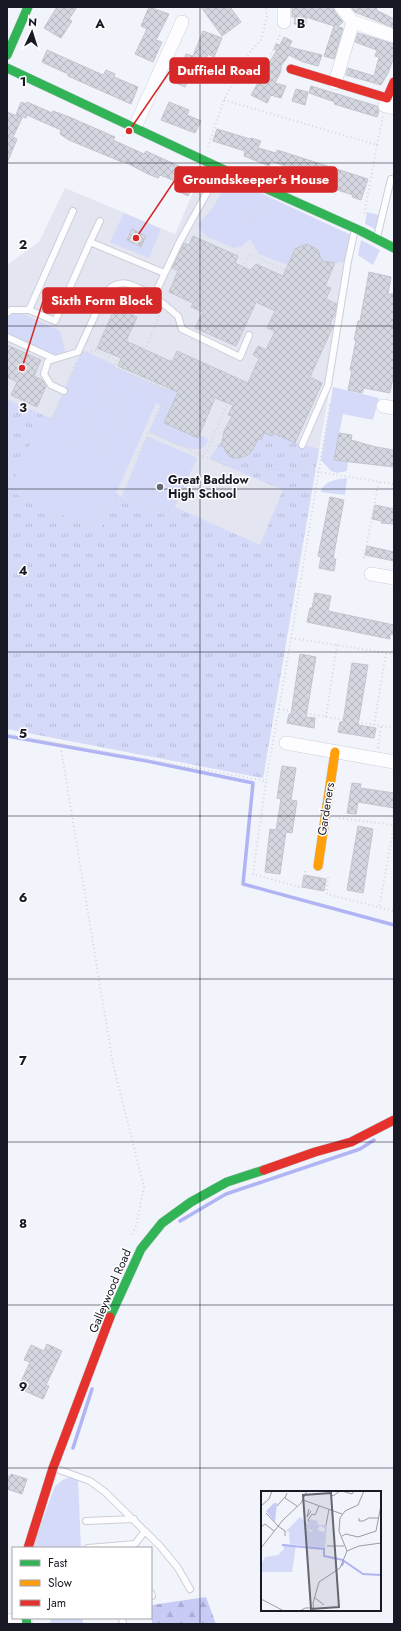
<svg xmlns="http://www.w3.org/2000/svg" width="401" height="1631" font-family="Jost,sans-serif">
	<defs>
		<pattern id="forest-firs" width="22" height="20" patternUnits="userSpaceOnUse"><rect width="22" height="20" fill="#c7cbf6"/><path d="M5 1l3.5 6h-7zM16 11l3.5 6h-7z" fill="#aaaed3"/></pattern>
		<pattern id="park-tufts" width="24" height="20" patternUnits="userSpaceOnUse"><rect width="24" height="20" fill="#d5daf8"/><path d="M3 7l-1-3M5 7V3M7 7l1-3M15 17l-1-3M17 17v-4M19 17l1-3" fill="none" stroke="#b6bad4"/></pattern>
		<pattern id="building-cross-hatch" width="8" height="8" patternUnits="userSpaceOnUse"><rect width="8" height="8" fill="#d4d6e0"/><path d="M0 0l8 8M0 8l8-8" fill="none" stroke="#b5b7c0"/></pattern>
	</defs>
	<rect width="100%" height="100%" fill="#f2f4fc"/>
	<!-- built -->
	<path fill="#e3e5f1" d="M 203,169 L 355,240 L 263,778 L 7,729 L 7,265 L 39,242 L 65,188 L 175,234 Z"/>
	<!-- green -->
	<path fill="#d5daf8" d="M 235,181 L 353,236 L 348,261 L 335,263 L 322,261 L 318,250 L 307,245 L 295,249 L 288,265 L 259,254 L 250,239 L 242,246 L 234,248 L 206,236 L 200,229 L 198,224 C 203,218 209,213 213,207 C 222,195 220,185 235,181 Z
		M 367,212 L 379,215 L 375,229 L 365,224 Z
		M 124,213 L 161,229 L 149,258 L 110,242 Z
		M 361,240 L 380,250 L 373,265 L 358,255 Z
		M 19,312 L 60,331 L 66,355 L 55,359 L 7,337 L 8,315 Z
		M 82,350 L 115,365 L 115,367 L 168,390 L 173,379 L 182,382 L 164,423 L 197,438 L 199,434 L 208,439 C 207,441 207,443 206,445 C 198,458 159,436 149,432 L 161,406 L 156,403 L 99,532 L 9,491 L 43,415 L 52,418 Z
		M 333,387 L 379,398 L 373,420 L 343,414 L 334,460 L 348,462 L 347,471 L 337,473 L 331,471 L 321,460 Z
		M 147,436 L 197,458 L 170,517 L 122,496 Z
		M 347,478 L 345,495 L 321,492 C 323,481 338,479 347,478 Z
		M 72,1477 L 78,1478 L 81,1548 L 32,1548 L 55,1486 L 64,1479 Z
		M 83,1618 L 83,1624 L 51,1624 L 50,1619 Z"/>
	<!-- forest -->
	<path fill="url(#forest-firs)" d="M 206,1597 L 216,1624 L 152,1624 L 152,1605 Z"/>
	<!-- park -->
	<path fill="url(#park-tufts)" d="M 7,399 L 43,415 L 9,491 L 99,532 L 116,494 L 170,517 L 175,507 L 260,545 L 283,490 L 210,459 L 222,439 C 222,453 239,467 250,453 C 253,449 254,442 255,438 L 261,440 L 264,433 L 274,433 L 295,443 L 319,449 L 263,778 L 7,729 Z"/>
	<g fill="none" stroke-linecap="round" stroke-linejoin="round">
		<!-- stream -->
		<path stroke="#b0b4f4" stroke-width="3.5" d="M 7,736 L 147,761 L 253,783 L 243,884 L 394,925
			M 180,1221 L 226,1194 L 360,1149 L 374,1140
			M 73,1448 L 92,1389"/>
	</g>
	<!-- building -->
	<path fill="url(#building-cross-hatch)" stroke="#c2c4ce" d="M 57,7 L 77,7 L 69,19 L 72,21 L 61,38 L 44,28 Z
		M 149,7 L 169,14 L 156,40 L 162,42 L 153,62 L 135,54 L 147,29 L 141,26 Z
		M 201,7 L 230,7 L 241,22 L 222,36 Z
		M 292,7 L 333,7 L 335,12 L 343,22 L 338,27 L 343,28 L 334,59 L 324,56 L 334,26 L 306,17 L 306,25 L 294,24 L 295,17 L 292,17 Z
		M 351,7 L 378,7 L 376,10 L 394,19 L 394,28 L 355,12 Z
		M 203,31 L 222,38 L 214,57 L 208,54 L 196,81 L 189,78 L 185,87 L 176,83 L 186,54 L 193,56 Z
		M 358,33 L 394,44 L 394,57 L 388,73 L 381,85 L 346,75 L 348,68 L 374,76 L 379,57 L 375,56 L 377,50 L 355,42 Z
		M 284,37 L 292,41 L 289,47 L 322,55 L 318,66 L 303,62 L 289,55 L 281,66 L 281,71 L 275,83 L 286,86 L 281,98 L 271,95 L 267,103 L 251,95 L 264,72 L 262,71 L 266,62 L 269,63 L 277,50 L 274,49 L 276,44 L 280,45 Z
		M 47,50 L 103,75 L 106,70 L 115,74 L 114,77 L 138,87 L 131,104 L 68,76 L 68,74 L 42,62 Z
		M 311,86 L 377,106 L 379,111 L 377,117 L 334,104 L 335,102 L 309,93 Z
		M 296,89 L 308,92 L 305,105 L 292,101 Z
		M 21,102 L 26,104 L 27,102 L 52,113 L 53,111 L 67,116 L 115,137 L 113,140 L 144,154 L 146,151 L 196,174 L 194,180 L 195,181 L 188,196 L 180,192 L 183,184 L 160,175 L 158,178 L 148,174 L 123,161 L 122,162 L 69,140 L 60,134 L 61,130 L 27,115 L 26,118 L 16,115 Z
		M 169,102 L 189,110 L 187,115 L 201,121 L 195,133 L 161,120 Z
		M 7,112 L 22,118 L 13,137 L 17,139 L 7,163 Z
		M 217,129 L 250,139 L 251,138 L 261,141 L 258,148 L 276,153 L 277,150 L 368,179 L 361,200 L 352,197 L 353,195 L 325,186 L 327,181 L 299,169 L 299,171 L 271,161 L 269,166 L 244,156 L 245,151 L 213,141 Z
		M 132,229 L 146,236 L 141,247 L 127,240 Z
		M 193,236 L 238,256 L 235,263 L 250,270 L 256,264 L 283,276 L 295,249 L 307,244 L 318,250 L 322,261 L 335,263 L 325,286 L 331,288 L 326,299 L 337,304 L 335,313 L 330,324 L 333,326 L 310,377 L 322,383 L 295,443 L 274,433 L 272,436 L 264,433 L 261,440 L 258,439 L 252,451 L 248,455 L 240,458 L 233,458 L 228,455 L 222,445 L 224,431 L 232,416 L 228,415 L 233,405 L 215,398 L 198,438 L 164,423 L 178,392 L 118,366 L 121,358 L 97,348 L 115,308 L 137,317 L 126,341 L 172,362 L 177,351 L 248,383 L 259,358 L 253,355 L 258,346 L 266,350 L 275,331 L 267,328 L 275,311 L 256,302 L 236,346 L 195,328 L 203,312 L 191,307 L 193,303 L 169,292 L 178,271 L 172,268 L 184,243 L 189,245 Z
		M 369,272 L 391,277 L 388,294 L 394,294 L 394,372 L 390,393 L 364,388 L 362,393 L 348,390 L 352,371 L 350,370 L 356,340 L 354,340 L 358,321 L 360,321 Z
		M 7,345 L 41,360 L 34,376 L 42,380 L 46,386 L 37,407 L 11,395 L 17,382 L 7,377 Z
		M 339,433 L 352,435 L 351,440 L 376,447 L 394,450 L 394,467 L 334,460 Z
		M 330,497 L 344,500 L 333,559 L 336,559 L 334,571 L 319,568 L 321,557 L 318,556 Z
		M 375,505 L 394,509 L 394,524 L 381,523 L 382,521 L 372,519 Z
		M 367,546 L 394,552 L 394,561 L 365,555 Z
		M 315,593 L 331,596 L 328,611 L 394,625 L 394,635 L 390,634 L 390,639 L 307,622 L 310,608 L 312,608 Z
		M 300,654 L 316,657 L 306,717 L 315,718 L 314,728 L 287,723 L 289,714 L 291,714 Z
		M 352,663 L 368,665 L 358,725 L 376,728 L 374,738 L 338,732 L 340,722 L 343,722 Z
		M 282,766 L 296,768 L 291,800 L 297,801 L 292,833 L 286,832 L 280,874 L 265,872 L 270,829 L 276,830 L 281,799 L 277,798 Z
		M 352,783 L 361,784 L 360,788 L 394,793 L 394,808 L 358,802 L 356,814 L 347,813 Z
		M 358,826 L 373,829 L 363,893 L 347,890 Z
		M 304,875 L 326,879 L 324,891 L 302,887 Z
		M 47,1344 L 62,1351 L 46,1385 L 49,1386 L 43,1399 L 18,1388 L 30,1362 L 24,1360 L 31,1345 L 44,1351 Z
		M 11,1474 L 27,1479 L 22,1494 L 7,1489 L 7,1475 L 10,1477 Z"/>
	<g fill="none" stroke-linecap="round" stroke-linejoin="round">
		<defs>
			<path id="lane" d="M 73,211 L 29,310 L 55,321 L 90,242
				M 100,221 L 90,242 L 164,273
				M 377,237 L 391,179 L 394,180
				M 154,296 L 178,316 L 182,329 L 240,357 L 249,335
				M 7,313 L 11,310 L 29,310
				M 7,337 L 55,359
				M 64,391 L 51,385 L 44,374 L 48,361 L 78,352 L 105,293 C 121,274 136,287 154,296 L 179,243 L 220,169
				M 302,445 L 328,385 L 348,261 L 355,229
				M 54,1468 L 90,1481 L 105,1492 L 160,1546 L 178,1568 L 190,1589
				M 86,1521 L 134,1519
				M 88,1548 L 135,1544 L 145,1531
				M 151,1593 L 152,1596
				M 122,1618 L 123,1624"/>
			<path id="street" d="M 341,7 L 353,22 L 394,36
				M 284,22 L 284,7
				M 335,83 L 353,22
				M 387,98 L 385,106 L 394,108
				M 135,127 L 182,22
				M 383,406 L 394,408
				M 371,574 L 394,578
				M 286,743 L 394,762
				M 7,1620 L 26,1623"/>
			<path id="fast" d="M 7,55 L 28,7
				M 7,68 L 220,168 L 361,231 L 394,248
				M 110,1317 L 141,1249 L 162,1223 L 191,1202 L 227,1182 L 264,1170
				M 26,1618 L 27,1624"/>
			<path id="slow" d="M 318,866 L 335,752"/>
			<path id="jam" d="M 291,69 L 387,98 L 394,82
				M 264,1170 L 315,1152 L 351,1142 L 394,1120
				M 28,1548 L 53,1468 L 110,1317"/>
		</defs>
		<!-- lane casing -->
		<use href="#lane" stroke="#ccced8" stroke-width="8"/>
		<!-- street casing -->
		<use href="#street" stroke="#ccced8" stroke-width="14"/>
		<!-- fast casing -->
		<use href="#fast" stroke="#ccced8" stroke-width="10"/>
		<!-- slow casing -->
		<use href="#slow" stroke="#ccced8" stroke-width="10"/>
		<!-- jam casing -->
		<use href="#jam" stroke="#ccced8" stroke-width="10"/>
		<!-- path -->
		<path stroke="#d6d6d8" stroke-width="2" stroke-dasharray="1 3" stroke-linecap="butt" d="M 280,62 L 271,55 L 281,33
			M 224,100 L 377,145 L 364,216
			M 377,145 L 383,116
			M 208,147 L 224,100 L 249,53 L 261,40 L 267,16 L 266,7
			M 248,224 L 262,202
			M 243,267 L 249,254 L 285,270
			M 145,350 L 160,313 L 122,297 L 118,299 L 96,351 L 117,361 L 114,367 L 168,390 L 173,379
			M 87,352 L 96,351
			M 68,383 L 76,361
			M 168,390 L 149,432 L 203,456 L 208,448 L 228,403
			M 145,398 L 152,383
			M 161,406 L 170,409
			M 52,419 L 61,398
			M 79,443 L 114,367
			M 102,454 L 134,376
			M 138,456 L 149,432
			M 203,456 L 230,466 L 319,472 L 394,484
			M 364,558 L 379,481
			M 291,638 L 394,654
			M 279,709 L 394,728
			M 326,717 L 337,645
			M 374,725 L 386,653
			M 7,734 L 266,781 L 290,645 L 330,403
			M 60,743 L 113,1064 L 144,1187 L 136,1226 L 132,1235
			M 378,748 L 381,726
			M 266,782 L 253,874 L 302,888 L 305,871
			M 339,818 L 394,825 L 379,907
			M 328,877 L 327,894 L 394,911"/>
		<!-- lane -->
		<use href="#lane" stroke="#fdfdff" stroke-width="6"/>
		<!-- street -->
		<use href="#street" stroke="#fdfdff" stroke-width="13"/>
		<!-- fast -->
		<use href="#fast" stroke="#30b455" stroke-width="9"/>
		<!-- slow -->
		<use href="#slow" stroke="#ff9f0a" stroke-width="9"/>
		<!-- jam -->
		<use href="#jam" stroke="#e5322d" stroke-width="9"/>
	</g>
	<!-- grid -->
	<path fill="none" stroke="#181925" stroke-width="1" stroke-opacity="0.55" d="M 200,7 L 200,1624M 7,163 L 394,163M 7,326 L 394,326M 7,489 L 394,489M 7,652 L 394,652M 7,816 L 394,816M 7,979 L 394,979M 7,1142 L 394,1142M 7,1305 L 394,1305M 7,1468 L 394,1468"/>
	<!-- markers -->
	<circle fill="#646670" stroke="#fff" stroke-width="1.5" cx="160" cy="487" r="4"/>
	<g text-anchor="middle" stroke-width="3" stroke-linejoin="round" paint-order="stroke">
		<!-- poi labels -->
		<g font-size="12" font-weight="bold" fill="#181925" stroke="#fff" text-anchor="start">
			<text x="168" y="484">Great Baddow<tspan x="168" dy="14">High School</tspan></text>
		</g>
		<!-- street labels -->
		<g font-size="12" fill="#181925" stroke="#fff">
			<text transform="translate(326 809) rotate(-81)" y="4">Gardeners</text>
			<text transform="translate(110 1291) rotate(-67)" y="4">Galleywood Road</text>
		</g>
	</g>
	<!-- overview -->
	<g transform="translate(261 1491)">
		<rect width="120" height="120" fill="#f2f4fc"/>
		<path d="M 49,28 L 57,30 L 56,33 L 59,34 L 56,40 L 45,38 ZM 22,53 L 35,54 L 31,81 L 0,81 L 0,74 L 4,66 L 17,64 L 23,58 Z" fill="#d5daf8"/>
		<path d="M 13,12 L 16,12 L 14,31 L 5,20 Z" fill="#c7cbf6"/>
		<path d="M 39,26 L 47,33 L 45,38 L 51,41 L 53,38 L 63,41 L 64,37 L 59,35 L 60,34 L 66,34 L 64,57 L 29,53 L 28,41 L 25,40 Z" fill="#d5daf8"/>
		<path fill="none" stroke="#b0b4f4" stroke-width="2" d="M 21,54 L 63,58 L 63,65 L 82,69M 81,75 L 83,70 L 102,83 L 120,84"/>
		<path fill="none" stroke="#9b9ca6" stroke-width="1" d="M 65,0 L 72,5 L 79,0M 81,0 L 91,3 L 93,0M 26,2 L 24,7 L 36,15M 42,9 L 81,23M 0,15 L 8,8 L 11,0M 16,15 L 24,6M 48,18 L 46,26 L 50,20M 5,22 L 17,35M 98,27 L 98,30 L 102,30 L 108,27 L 117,27M 48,31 L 47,29 L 51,23 L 54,24 L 58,15M 65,34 L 68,18M 17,35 L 24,40 L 24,45M 0,36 L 4,33 L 13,40M 81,45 L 85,43 L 97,46 L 115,40 L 120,14M 66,55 L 83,55M 0,57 L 22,29 L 40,12 L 46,0M 86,60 L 78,40 L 79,27 L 84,20 L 97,14 L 103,0M 53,106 L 63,114M 0,108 L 23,120M 39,120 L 44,117 L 52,117M 53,120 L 52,112 L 58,91 L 79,77 L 86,60 L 98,55 L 120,52"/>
		<path fill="#646670" fill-opacity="0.15" stroke="#646670" stroke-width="2" d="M 70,2 L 78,116 L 50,118 L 42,4 Z"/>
		<rect width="120" height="120" fill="none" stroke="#181925" stroke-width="2"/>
	</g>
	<g font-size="13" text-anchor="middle" font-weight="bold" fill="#181925" stroke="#fff" stroke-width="3" stroke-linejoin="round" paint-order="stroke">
		<text x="100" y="28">A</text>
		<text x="301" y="28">B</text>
		<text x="23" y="86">1</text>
		<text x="23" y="249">2</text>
		<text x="23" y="412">3</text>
		<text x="23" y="575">4</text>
		<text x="23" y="738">5</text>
		<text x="23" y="902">6</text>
		<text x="23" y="1065">7</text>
		<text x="23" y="1228">8</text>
		<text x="23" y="1391">9</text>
	</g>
	<!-- callouts -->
	<path fill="none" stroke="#d62828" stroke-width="1.5" d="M129 131L170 71M136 238L175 180M22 368L43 301"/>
	<g fill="#d62828" stroke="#fff" stroke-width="1.5">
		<circle cx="129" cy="131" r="4"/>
		<circle cx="136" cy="238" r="4"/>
		<circle cx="22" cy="368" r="4"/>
	</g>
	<g fill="#d62828" stroke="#d62828" stroke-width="1.5">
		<rect x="170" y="58" width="99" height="25" rx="4"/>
		<rect x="175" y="167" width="162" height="25" rx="4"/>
		<rect x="43" y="288" width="118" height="25" rx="4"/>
	</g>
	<g font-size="13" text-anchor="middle" font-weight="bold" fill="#fff">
		<text x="219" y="75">Duffield Road</text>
		<text x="256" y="184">Groundskeeper's House</text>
		<text x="102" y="305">Sixth Form Block</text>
	</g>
	<!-- border -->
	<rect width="401" height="1631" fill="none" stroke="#181925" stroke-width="16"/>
	<!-- legend -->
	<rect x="12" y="1547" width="140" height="72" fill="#ffffff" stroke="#a3a3a8"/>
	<rect x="20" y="1560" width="20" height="6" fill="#30b455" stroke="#a3a3a8"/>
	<text x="48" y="1567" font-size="12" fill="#181925">Fast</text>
	<rect x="20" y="1580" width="20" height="6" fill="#ff9f0a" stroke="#a3a3a8"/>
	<text x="48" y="1587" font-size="12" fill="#181925">Slow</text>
	<rect x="20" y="1600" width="20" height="6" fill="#e5322d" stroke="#a3a3a8"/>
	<text x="48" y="1607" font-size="12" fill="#181925">Jam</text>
	<!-- north arrow -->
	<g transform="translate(32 32) rotate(4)" stroke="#ffffff" stroke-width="3" paint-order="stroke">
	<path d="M0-3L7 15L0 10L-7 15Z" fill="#181925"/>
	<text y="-6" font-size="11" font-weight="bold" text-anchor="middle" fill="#181925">N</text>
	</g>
</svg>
